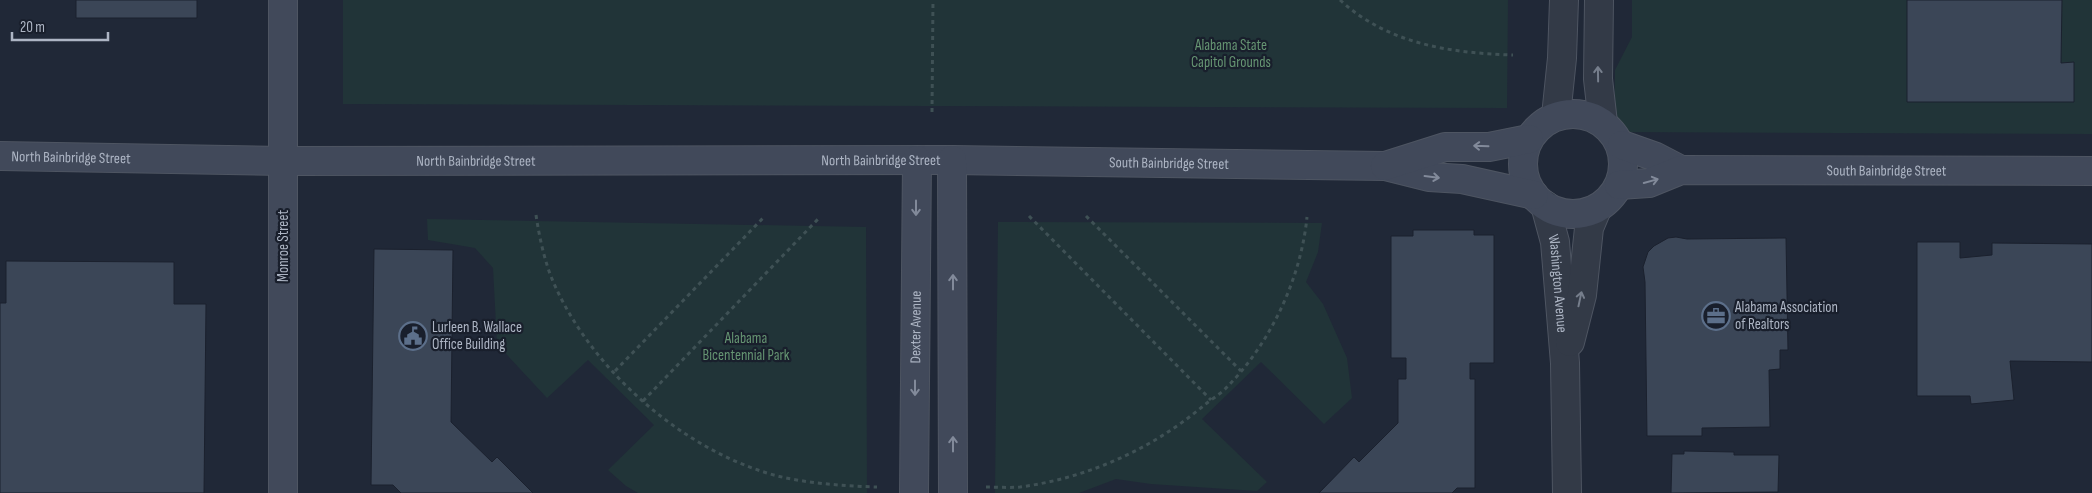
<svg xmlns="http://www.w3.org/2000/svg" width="2092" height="493" font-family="'Sofia Sans Condensed',sans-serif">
	<rect width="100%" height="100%" fill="#202837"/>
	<!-- green -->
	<path fill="#213438" d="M 343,0 L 1508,0 L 1507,108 L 343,104 Z
		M 1632,0 L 2092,0 L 2092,134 L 1614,132 L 1615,70 L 1632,37 Z
		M 427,219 L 866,227 L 867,493 L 638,493 L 626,486 L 608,470 L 654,425 L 588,360 L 547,398 L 497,344 L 493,268 L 475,248 L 428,240 Z
		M 998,222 L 1322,223 L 1318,252 L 1306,282 L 1323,304 L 1347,358 L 1352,398 L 1324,424 L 1261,362 L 1202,419 L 1267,482 L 1257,491 L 1151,484 L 1116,479 L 1079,493 L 995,493 Z"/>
	<!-- building -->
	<path fill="#3b4657" stroke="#1b212e" d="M 76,0 L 197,0 L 197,18 L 76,18 Z
		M 1907,0 L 2062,0 L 2061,63 L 2074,62 L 2074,102 L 1907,102 Z
		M 1413,230 L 1474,230 L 1474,235 L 1494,235 L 1494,363 L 1470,363 L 1470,379 L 1475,379 L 1475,488 L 1457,488 L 1452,493 L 1319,493 L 1354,457 L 1359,462 L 1398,423 L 1398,379 L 1406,379 L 1406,358 L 1391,358 L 1391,236 L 1413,236 Z
		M 1676,237 L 1687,239 L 1786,238 L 1788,350 L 1780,350 L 1780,369 L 1769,370 L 1770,427 L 1702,428 L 1702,436 L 1647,436 L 1645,282 L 1643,267 L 1648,252 L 1654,246 L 1668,238 Z
		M 1917,242 L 1960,242 L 1960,258 L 1992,255 L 1992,243 L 2092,244 L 2092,362 L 2010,361 L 2014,400 L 1971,404 L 1970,396 L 1917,396 Z
		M 374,249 L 453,250 L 451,422 L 492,462 L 497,457 L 533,493 L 401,493 L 393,485 L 371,485 Z
		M 6,261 L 174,262 L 174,304 L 206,304 L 204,493 L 0,493 L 0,303 L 6,303 Z
		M 1684,451 L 1734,452 L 1734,455 L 1779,455 L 1778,492 L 1671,493 L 1672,454 L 1684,454 Z"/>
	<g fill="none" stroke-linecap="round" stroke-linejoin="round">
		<defs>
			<g id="street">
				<path d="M 1599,0 L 1598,79 L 1603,123"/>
				<path d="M 1556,116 L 1562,58 L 1564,0"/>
				<path id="s1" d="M 1545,205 L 1555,242 L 1565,363 L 1567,493"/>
				<path d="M 1570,342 L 1582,295 L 1589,228 L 1597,209"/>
			</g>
			<g id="secondary">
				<circle cx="1573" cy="164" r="50"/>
				<path d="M 1622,145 L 1656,157 L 1681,170"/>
				<path id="s2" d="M 0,156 L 283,161 L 952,160 L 1385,166 L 1429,177 L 1462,179 L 1534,195"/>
				<path d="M 952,160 L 953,493"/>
				<path d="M 1385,166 L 1445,147 L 1489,147 L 1529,139"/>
				<path id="s3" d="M 1619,185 L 1649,183 L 1681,170 L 2092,171"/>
				<path d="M 283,493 L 283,0"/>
				<path id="s4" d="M 914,493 L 917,160"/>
			</g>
		</defs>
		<!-- street casing -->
		<use href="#street" stroke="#4e5562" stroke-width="30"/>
		<!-- secondary casing -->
		<use href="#secondary" stroke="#4e5562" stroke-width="30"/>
		<!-- path -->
		<path stroke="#3f5155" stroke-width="3" stroke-dasharray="4 4" stroke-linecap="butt" d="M 1340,0 C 1388,44 1450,53 1513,55
			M 932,112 L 933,0
			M 536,215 C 539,235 543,254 550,274 C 587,368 687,456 786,478 C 816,484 846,486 877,487
			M 1029,216 L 1211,400
			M 1086,216 L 1241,371
			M 615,371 L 764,217
			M 643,401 L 820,217
			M 986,487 C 997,487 1009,488 1020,487 C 1087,478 1150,450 1202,407 C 1210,400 1221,394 1228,386 C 1271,342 1301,278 1307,217"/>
		<!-- street -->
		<use href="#street" stroke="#333a47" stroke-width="28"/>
		<!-- secondary -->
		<use href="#secondary" stroke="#41495a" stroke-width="28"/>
	</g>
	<!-- one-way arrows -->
	<defs><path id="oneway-shaft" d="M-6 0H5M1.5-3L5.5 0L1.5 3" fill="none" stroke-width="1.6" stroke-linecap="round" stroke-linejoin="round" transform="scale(1.25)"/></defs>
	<g stroke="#767e8c">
		<use href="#oneway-shaft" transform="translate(1598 74) rotate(-91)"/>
		<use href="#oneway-shaft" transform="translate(1580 299) rotate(-78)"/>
	</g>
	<g stroke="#828a9a">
		<use href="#oneway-shaft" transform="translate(1481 146) rotate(-178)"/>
		<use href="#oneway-shaft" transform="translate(1432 177) rotate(7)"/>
		<use href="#oneway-shaft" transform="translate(1651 181) rotate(-15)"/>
		<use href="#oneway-shaft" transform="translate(916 208) rotate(90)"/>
		<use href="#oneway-shaft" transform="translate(953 282) rotate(-90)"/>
		<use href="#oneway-shaft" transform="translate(915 388) rotate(90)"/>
		<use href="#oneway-shaft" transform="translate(953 444) rotate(-90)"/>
	</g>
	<!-- icons -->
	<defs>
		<symbol id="office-ring" viewBox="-11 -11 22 22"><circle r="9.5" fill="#191f2c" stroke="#5c6f8a" stroke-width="1.5"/><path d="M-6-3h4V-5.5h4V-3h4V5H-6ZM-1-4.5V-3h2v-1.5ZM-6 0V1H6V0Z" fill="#5c6f8a"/></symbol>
		<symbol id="civic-ring" viewBox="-11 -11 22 22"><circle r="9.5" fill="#191f2c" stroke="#5c6f8a" stroke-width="1.5"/><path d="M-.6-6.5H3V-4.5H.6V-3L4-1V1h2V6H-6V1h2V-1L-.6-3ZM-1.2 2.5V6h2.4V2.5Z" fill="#5c6f8a"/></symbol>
	</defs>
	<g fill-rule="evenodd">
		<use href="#office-ring" x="1700" y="300" width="32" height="32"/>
		<use href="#civic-ring" x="397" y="320" width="32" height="32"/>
	</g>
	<g text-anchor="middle" stroke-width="4.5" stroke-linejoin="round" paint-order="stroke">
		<!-- park labels -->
		<g font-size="15" fill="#659472" stroke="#191f2c">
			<text x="1231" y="50">Alabama State<tspan x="1231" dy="17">Capitol Grounds</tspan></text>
			<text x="746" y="343">Alabama<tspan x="746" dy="17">Bicentennial Park</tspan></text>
		</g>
		<!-- street labels -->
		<g font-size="15" fill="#adb5c4" stroke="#191f2c">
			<text dy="5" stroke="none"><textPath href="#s2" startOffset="71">North Bainbridge Street</textPath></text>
			<text dy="5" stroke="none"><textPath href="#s2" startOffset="476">North Bainbridge Street</textPath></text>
			<text dy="5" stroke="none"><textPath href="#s2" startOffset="881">North Bainbridge Street</textPath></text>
			<text dy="5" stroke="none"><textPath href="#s2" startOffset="1169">South Bainbridge Street</textPath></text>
			<text dy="5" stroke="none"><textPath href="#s3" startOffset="270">South Bainbridge Street</textPath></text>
			<text transform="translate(283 246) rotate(-90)" y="5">Monroe Street</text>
			<text dy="5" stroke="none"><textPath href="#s1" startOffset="80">Washington Avenue</textPath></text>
			<text dy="5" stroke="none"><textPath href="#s4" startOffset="166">Dexter Avenue</textPath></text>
		</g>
		<!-- poi labels -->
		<g font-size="15" fill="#adb5c4" stroke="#191f2c" text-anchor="start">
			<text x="1735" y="312">Alabama Association<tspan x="1735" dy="17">of Realtors</tspan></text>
			<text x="432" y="332">Lurleen B. Wallace<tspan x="432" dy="17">Office Building</tspan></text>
		</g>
	</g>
	<!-- scale -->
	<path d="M12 32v8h96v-8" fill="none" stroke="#adb5c4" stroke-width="2.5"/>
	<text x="20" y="32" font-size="15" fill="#adb5c4" stroke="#191f2c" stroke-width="4" paint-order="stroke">20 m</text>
</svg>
